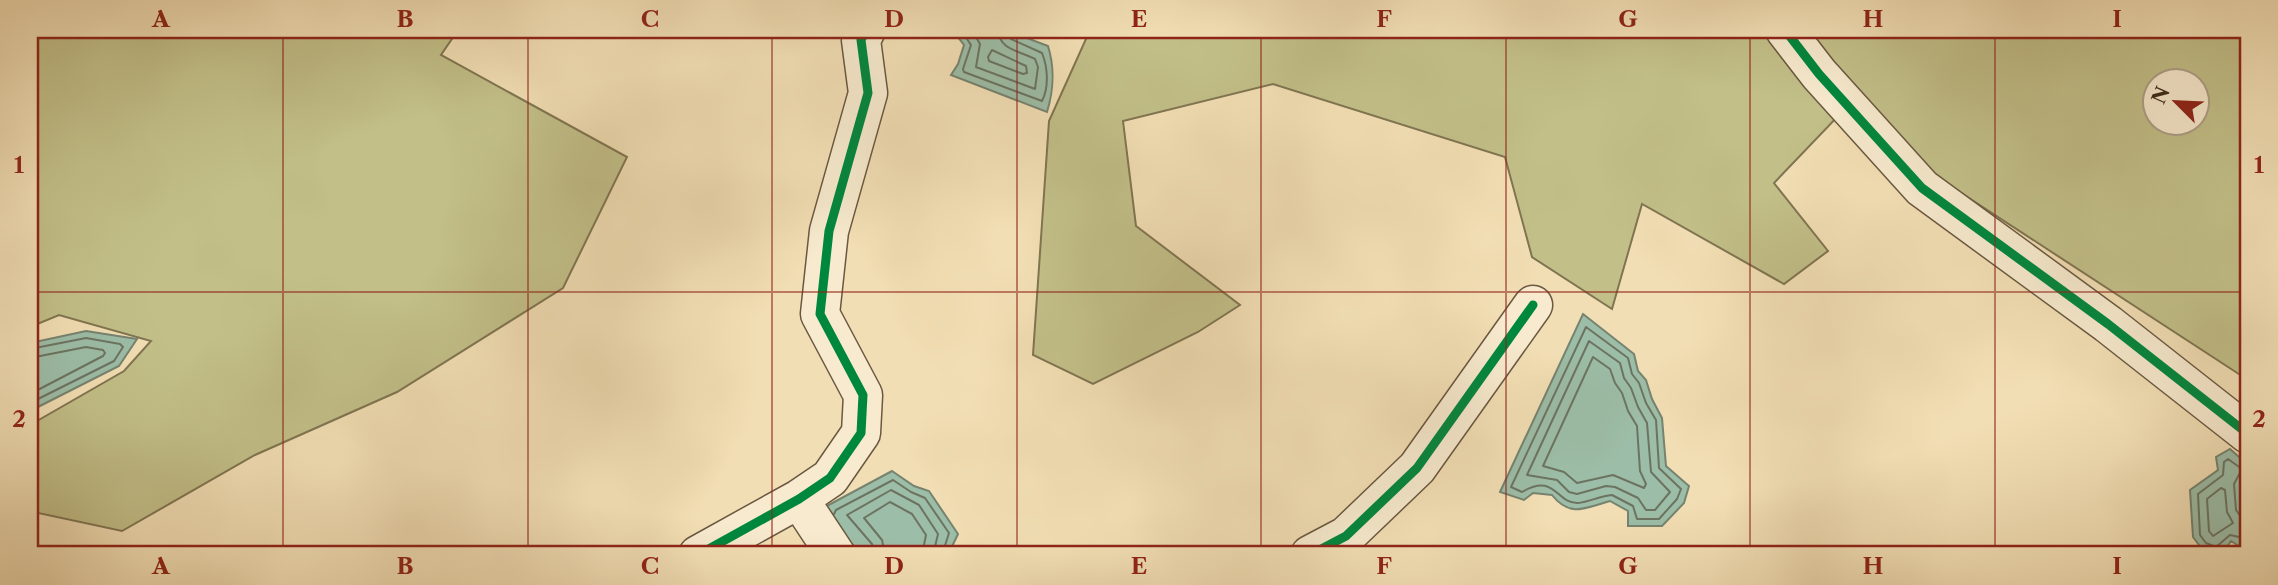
<svg xmlns="http://www.w3.org/2000/svg" width="2278" height="585" font-family="'Libre Caslon Text',serif">
	<rect width="100%" height="100%" fill="#f2deb4"/>
	<filter id="stains"><feTurbulence type="fractalNoise" baseFrequency=".00286" numOctaves="4"/><feColorMatrix values="0 0 0 0 .2 0 0 0 0 .09 0 0 0 0 .02 0 0 0 .5 -.17"/></filter>
	<radialGradient id="worn" r=".72"><stop offset=".6" stop-color="#630" stop-opacity="0"/><stop offset="1" stop-color="#630" stop-opacity=".3"/></radialGradient>
	<!-- green -->
	<path fill="#c2bf88" stroke="#807552" stroke-width="2" fill-rule="evenodd" d="M 30,30 L 458,30 L 441,55 L 627,157 L 563,288 L 397,392 L 255,455 L 122,531 L 34,512 L 30,516 L 30,425 L 124,371 L 151,341 L 59,315 L 30,327 Z
		M 1090,30 L 2248,30 L 2248,380 L 1840,114 L 1774,183 L 1828,251 L 1784,284 L 1642,204 L 1612,309 L 1532,257 L 1505,157 L 1273,84 L 1123,121 L 1136,226 L 1240,305 L 1198,332 L 1093,384 L 1033,355 L 1049,121 ZM 2156,80 L 2198,80 L 2198,122 L 2156,122 Z"/>
	<!-- water -->
	<path fill="#9cbda7" stroke="#76836f" stroke-width="2" d="M 956,30 L 1006,30 L 1048,46 C 1055,69 1054,89 1047,112 L 951,75 L 958,64 L 964,45 L 954,32 Z
		M 1583,314 L 1634,354 L 1638,371 L 1646,380 L 1652,399 L 1662,418 L 1666,466 L 1689,486 L 1684,503 L 1662,526 L 1628,526 L 1628,511 L 1610,501 C 1586,508 1570,518 1552,495 L 1533,493 L 1524,500 L 1500,492 Z
		M 86,331 L 137,339 L 119,366 L 30,411 L 30,343 Z
		M 2230,449 L 2248,465 L 2248,475 L 2241,483 L 2243,508 L 2248,514 L 2248,546 L 2239,546 L 2231,541 L 2221,555 L 2202,549 L 2193,537 L 2190,490 L 2218,470 L 2216,457 Z
		M 892,471 L 914,486 L 929,491 L 958,534 L 948,555 L 862,555 L 829,520 L 823,508 Z"/>
	<g fill="none" stroke-linecap="round" stroke-linejoin="round">
		<!-- shore -->
		<path stroke="#6c7461" stroke-width="2" d="M 961,30 L 971,45 L 963,69 L 964,72 L 1042,101 C 1049,87 1048,68 1042,53 L 1011,39 L 1007,30
			M 972,30 L 980,44 L 976,67 L 1035,89 L 1038,67 L 1035,59 C 1020,51 999,50 998,30
			M 992,50 L 1026,66 L 1027,73 L 1023,74 L 989,61 L 988,57 Z
			M 1586,327 L 1628,358 L 1632,374 L 1639,383 L 1646,403 L 1656,420 L 1659,468 L 1681,489 L 1677,499 L 1659,519 L 1637,519 L 1633,506 L 1612,495 C 1600,496 1589,502 1578,503 C 1556,504 1555,472 1522,492 L 1511,487 Z
			M 1589,341 L 1620,363 L 1624,378 L 1631,388 L 1638,407 L 1647,423 L 1651,472 L 1670,492 L 1655,510 L 1646,510 L 1638,498 L 1615,487 L 1606,486 L 1577,494 L 1569,492 L 1557,480 L 1527,475 Z
			M 30,349 L 86,338 L 120,344 L 123,347 L 114,361 L 30,403
			M 1593,357 L 1610,369 L 1615,383 L 1622,393 L 1628,411 L 1637,426 L 1640,471 L 1646,484 L 1644,488 L 1613,475 L 1577,483 L 1564,472 L 1543,466 Z
			M 30,358 L 86,347 L 103,350 L 105,353 L 103,356 L 30,394
			M 2221,488 L 2225,490 L 2227,512 L 2233,523 L 2213,536 L 2209,531 L 2207,499 Z
			M 834,514 L 836,510 L 893,480 L 911,492 L 925,498 L 949,533 L 942,555
			M 2248,518 L 2241,517 L 2236,510 L 2234,484 L 2242,469 L 2228,459 L 2224,462 L 2223,475 L 2198,494 L 2200,535 L 2206,543 L 2216,547 L 2230,535 L 2248,539
			M 875,555 L 872,544 L 847,515 L 891,490 L 919,505 L 938,534 L 933,555
			M 885,555 L 882,540 L 864,518 L 890,502 L 912,514 L 926,535 L 922,555"/>
		<defs>
			<path id="minor" d="M 1785,30 L 1819,74 L 1922,188 L 2108,324 L 2248,434
				M 799,499 L 836,555
				M 698,555 L 799,499 L 830,478 L 861,433 L 863,395 L 820,314 L 829,231 L 868,93 L 861,40 L 866,30
				M 1310,555 L 1346,536 L 1417,468 L 1533,305"/>
		</defs>
		<!-- minor casing -->
		<use href="#minor" stroke="#6a5841" stroke-width="41"/>
		<!-- minor -->
		<use href="#minor" stroke="#f7eace" stroke-width="38"/>
		<defs>
			<path id="cycleway" d="M 1785,30 L 1819,74 L 1922,188 L 2108,324 L 2248,434
				M 698,555 L 799,499 L 830,478 L 861,433 L 863,395 L 820,314 L 829,231 L 868,93 L 861,40 L 866,30
				M 1310,555 L 1346,536 L 1417,468 L 1533,305"/>
		</defs>
		<!-- cycleway casing -->
		<use href="#cycleway" stroke="#f7eace" stroke-width="13"/>
		<!-- cycleway -->
		<use href="#cycleway" stroke="#00873e" stroke-width="9"/>
	</g>
	<!-- grid -->
	<path fill="none" stroke="#8f2418" stroke-width="2" stroke-opacity="0.55" d="M 283,30 L 283,555M 528,30 L 528,555M 772,30 L 772,555M 1017,30 L 1017,555M 1261,30 L 1261,555M 1506,30 L 1506,555M 1750,30 L 1750,555M 1995,30 L 1995,555M 30,292 L 2248,292"/>
	<!-- margin -->
	<rect width="2278" height="585" fill="none" stroke="#f2deb4" stroke-width="77"/>
	<!-- north arrow -->
	<g transform="translate(2176 102) rotate(294)"><circle r="33" fill="#f7eace" stroke="#ad9e86" stroke-width="2"/>
	<path d="M0-5L12 26L0 18L-12 26Z" fill="#8f2418"/>
	<text y="-10" font-size="19" font-weight="bold" text-anchor="middle" fill="#3d2b1b">N</text>
	</g>
	<rect x="38" y="38" width="2202" height="508" fill="none" stroke="#8f2418" stroke-width="2.5"/>
	<g font-size="23" text-anchor="middle" font-weight="bold" fill="#8f2418">
		<text x="161" y="27">A</text>
		<text x="405" y="27">B</text>
		<text x="650" y="27">C</text>
		<text x="894" y="27">D</text>
		<text x="1139" y="27">E</text>
		<text x="1384" y="27">F</text>
		<text x="1628" y="27">G</text>
		<text x="1873" y="27">H</text>
		<text x="2117" y="27">I</text>
		<text x="19" y="173">1</text>
		<text x="2259" y="173">1</text>
		<text x="19" y="427">2</text>
		<text x="2259" y="427">2</text>
		<text x="161" y="574">A</text>
		<text x="405" y="574">B</text>
		<text x="650" y="574">C</text>
		<text x="894" y="574">D</text>
		<text x="1139" y="574">E</text>
		<text x="1384" y="574">F</text>
		<text x="1628" y="574">G</text>
		<text x="1873" y="574">H</text>
		<text x="2117" y="574">I</text>
	</g>
	<rect width="100%" height="100%" filter="url(#stains)"/>
	<rect width="100%" height="100%" fill="url(#worn)"/>
</svg>
